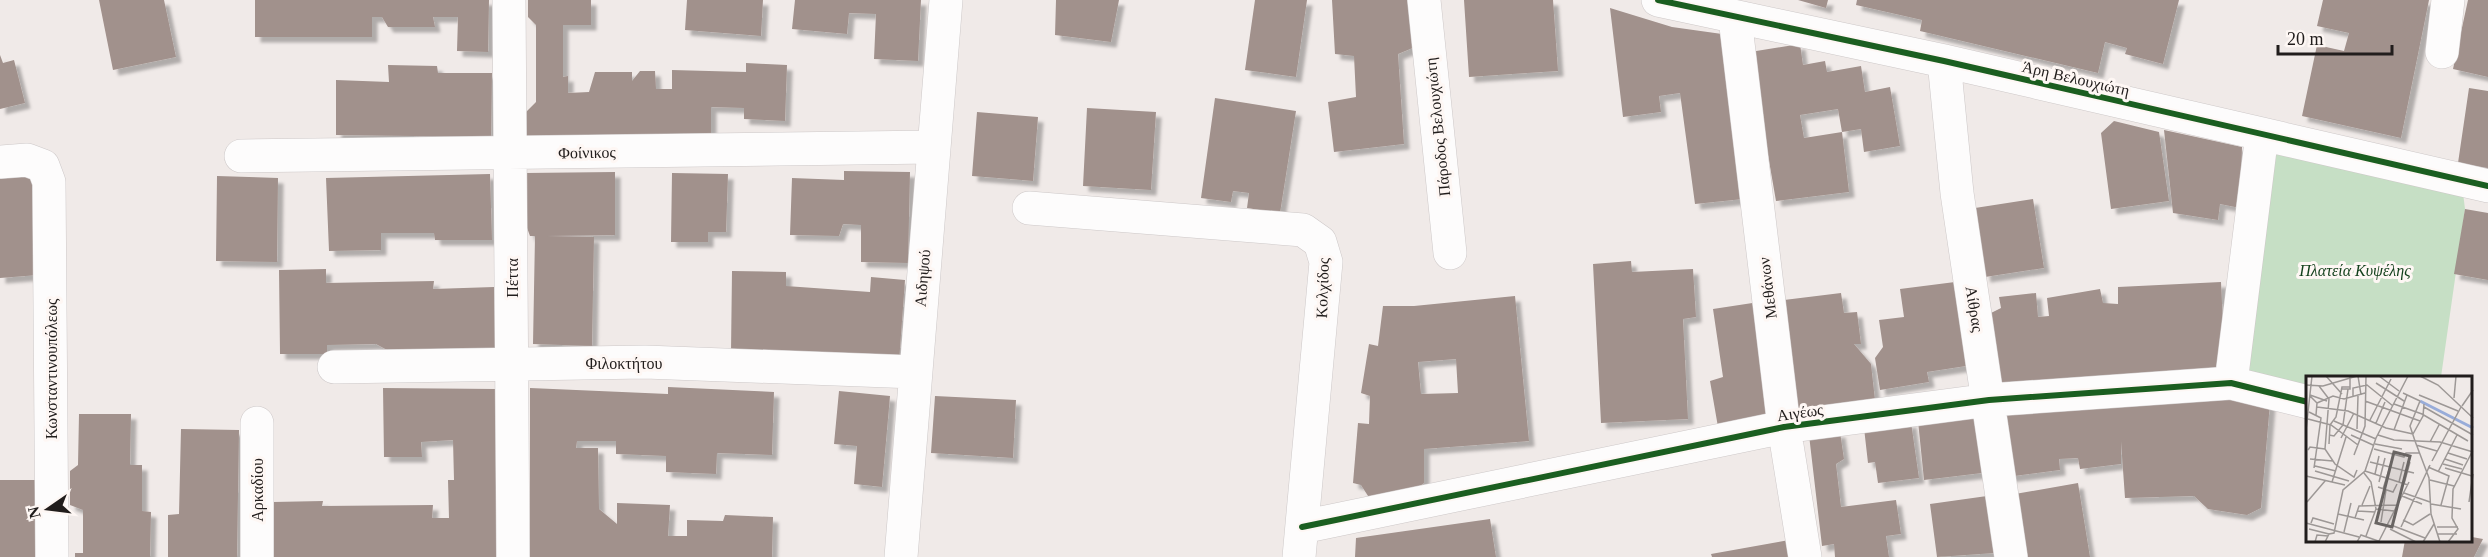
<svg xmlns="http://www.w3.org/2000/svg" width="2488" height="557" font-family="'Times New Roman',serif">
	<defs>
		<filter id="shadow"><feDropShadow dx="5.5" dy="5.5" stdDeviation="1.5" flood-color="#0004"/></filter>
	</defs>
	<rect width="100%" height="100%" fill="#f0eae8"/>
	<!-- green -->
	<path fill="#c6dfc5" d="M 2270,149 L 2463,193 L 2465,209 L 2441,377 L 2308,377 L 2308,393 L 2244,376 Z"/>
	<!-- building -->
	<path fill="#a1918c" fill-rule="evenodd" filter="url(#shadow)" d="M 99,0 L 164,0 L 176,57 L 113,70 Z
		M 255,0 L 489,0 L 488,52 L 457,51 L 458,17 L 433,17 L 435,27 L 388,27 L 382,17 L 372,17 L 372,37 L 255,37 Z
		M 528,0 L 591,0 L 591,25 L 563,25 L 563,77 L 568,76 L 568,93 L 589,92 L 595,72 L 632,72 L 632,81 L 640,71 L 655,71 L 656,89 L 672,89 L 672,70 L 746,72 L 746,63 L 787,65 L 785,121 L 744,119 L 744,108 L 711,107 L 711,141 L 526,141 L 526,112 L 536,102 L 536,25 L 528,17 Z
		M 687,0 L 763,0 L 761,36 L 685,30 Z
		M 795,0 L 921,0 L 918,61 L 874,59 L 876,14 L 849,13 L 847,34 L 792,29 Z
		M 1056,0 L 1119,0 L 1111,42 L 1055,35 Z
		M 1255,0 L 1307,0 L 1296,77 L 1245,70 Z
		M 1332,0 L 1409,0 L 1415,47 L 1398,54 L 1404,144 L 1334,152 L 1328,102 L 1356,97 L 1354,56 L 1335,54 Z
		M 1464,0 L 1553,0 L 1558,71 L 1469,77 Z
		M 1798,0 L 1828,0 L 1826,8 Z
		M 1857,0 L 2179,0 L 2163,64 L 2125,54 L 2127,48 L 2105,42 L 2098,73 L 1920,31 L 1922,20 L 1856,5 Z
		M 2323,0 L 2429,0 L 2401,138 L 2302,116 L 2317,45 L 2344,51 L 2349,33 L 2317,26 Z
		M 2468,0 L 2488,0 L 2488,77 L 2453,69 Z
		M 1610,8 L 1672,27 L 1722,34 L 1743,199 L 1695,204 L 1680,93 L 1659,96 L 1661,112 L 1623,117 Z
		M 1800,44 L 1803,65 L 1825,61 L 1827,72 L 1861,66 L 1865,92 L 1890,87 L 1900,146 L 1864,152 L 1861,129 L 1842,132 L 1838,109 L 1800,115 L 1804,138 L 1842,132 L 1849,192 L 1776,201 L 1750,52 Z
		M 0,55 L 3,63 L 14,60 L 25,103 L 0,109 Z
		M 388,65 L 437,66 L 438,73 L 492,73 L 491,137 L 336,135 L 336,80 L 389,82 Z
		M 2469,88 L 2488,91 L 2488,168 L 2458,163 Z
		M 1215,98 L 1296,111 L 1280,213 L 1247,208 L 1249,193 L 1233,191 L 1231,202 L 1201,198 Z
		M 1087,108 L 1156,112 L 1151,190 L 1083,186 Z
		M 977,112 L 1038,117 L 1033,181 L 972,176 Z
		M 2114,121 L 2159,132 L 2169,201 L 2111,209 L 2101,133 Z
		M 2164,130 L 2242,147 L 2240,208 L 2220,204 L 2218,220 L 2173,213 Z
		M 844,171 L 910,172 L 908,263 L 861,262 L 861,225 L 843,224 L 839,236 L 790,235 L 792,178 L 844,180 Z
		M 615,172 L 615,235 L 547,236 L 594,237 L 592,346 L 533,344 L 535,236 L 530,236 L 526,225 L 525,173 Z
		M 672,173 L 728,174 L 726,232 L 708,232 L 708,242 L 671,242 Z
		M 490,174 L 492,240 L 435,240 L 434,233 L 381,233 L 381,250 L 329,251 L 326,178 Z
		M 217,176 L 278,178 L 277,262 L 216,261 Z
		M 0,177 L 35,177 L 38,275 L 0,278 Z
		M 2033,199 L 2044,268 L 1985,277 L 1975,208 Z
		M 2465,209 L 2488,213 L 2488,280 L 2454,274 Z
		M 1631,261 L 1632,272 L 1693,269 L 1696,317 L 1683,319 L 1688,419 L 1601,423 L 1593,264 Z
		M 326,269 L 326,283 L 434,281 L 433,289 L 494,287 L 496,350 L 391,352 L 376,344 L 327,345 L 327,354 L 280,354 L 279,270 Z
		M 732,271 L 786,272 L 786,286 L 870,292 L 871,277 L 905,280 L 899,362 L 731,352 Z
		M 1955,282 L 1966,366 L 1927,372 L 1929,382 L 1880,390 L 1875,358 L 1883,347 L 1879,320 L 1904,317 L 1900,289 Z
		M 2221,282 L 2225,368 L 1996,384 L 1989,314 L 2001,308 L 1999,297 L 2036,293 L 2038,317 L 2049,316 L 2047,298 L 2100,289 L 2103,303 L 2118,304 L 2118,287 Z
		M 1841,293 L 1844,313 L 1857,312 L 1861,344 L 1854,344 L 1871,364 L 1875,400 L 1795,409 L 1784,300 Z
		M 1515,296 L 1529,441 L 1424,449 L 1424,483 L 1407,496 L 1370,499 L 1361,485 L 1353,483 L 1358,423 L 1369,424 L 1370,396 L 1361,393 L 1369,344 L 1378,346 L 1383,306 L 1414,306 ZM 1456,359 L 1458,393 L 1421,394 L 1418,362 Z
		M 1759,302 L 1774,416 L 1718,427 L 1710,381 L 1723,377 L 1713,309 Z
		M 668,387 L 774,392 L 772,455 L 717,453 L 716,474 L 666,472 L 666,456 L 616,454 L 616,441 L 577,441 L 576,448 L 598,448 L 599,509 L 617,524 L 617,503 L 670,505 L 668,536 L 687,536 L 687,520 L 723,521 L 725,515 L 773,517 L 772,557 L 530,557 L 530,388 L 668,394 Z
		M 383,388 L 496,389 L 497,557 L 274,557 L 273,502 L 323,501 L 322,506 L 433,505 L 432,518 L 449,518 L 448,480 L 454,480 L 453,440 L 421,442 L 422,457 L 384,457 Z
		M 839,391 L 890,396 L 882,487 L 854,484 L 857,446 L 834,444 Z
		M 2201,395 L 2270,403 L 2261,508 L 2247,515 L 2208,509 L 2194,496 L 2125,498 L 2121,441 L 2121,464 L 2080,469 L 2078,458 L 2059,459 L 2060,470 L 2007,477 L 1999,411 Z
		M 935,396 L 1016,400 L 1013,458 L 931,453 Z
		M 79,414 L 131,414 L 130,465 L 142,465 L 142,511 L 151,512 L 150,557 L 75,557 L 75,553 L 83,553 L 83,510 L 70,505 L 70,471 L 78,465 Z
		M 1975,414 L 1982,473 L 1924,480 L 1918,421 Z
		M 1911,422 L 1919,478 L 1878,483 L 1875,462 L 1868,463 L 1864,428 Z
		M 181,429 L 239,430 L 237,557 L 168,557 L 168,515 L 179,514 Z
		M 1840,432 L 1844,459 L 1836,464 L 1841,507 L 1896,500 L 1901,534 L 1886,536 L 1889,557 L 1835,557 L 1834,544 L 1822,546 L 1809,435 Z
		M 0,480 L 36,480 L 36,557 L 0,557 Z
		M 2078,483 L 2090,557 L 2023,557 L 2015,494 Z
		M 1987,496 L 1995,553 L 1937,557 L 1930,504 Z
		M 1490,519 L 1496,557 L 1355,557 L 1356,538 Z
		M 2472,537 L 2483,539 L 2474,557 L 2402,557 L 2405,540 L 2472,540 Z
		M 1789,540 L 1792,557 L 1712,557 L 1711,554 Z"/>
	<g fill="none" stroke-linecap="round" stroke-linejoin="round">
		<defs>
			<path id="minor" d="M 509,0 L 513,557
				M 1424,0 L 1450,253
				M 1658,0 L 1944,61 L 2488,186
				M 1735,18 L 1784,427 L 1805,557
				M 2442,52 L 2448,0
				M 1944,61 L 1957,193 L 2011,557
				M 241,156 L 933,147
				M 0,162 L 27,160 L 43,166 L 49,182 L 52,557
				M 1029,208 L 1303,230 L 1320,242 L 1326,262 L 1299,557
				M 334,367 L 645,362 L 915,372
				M 2231,383 L 2262,134
				M 1302,527 L 1784,427 L 1989,400 L 2231,383 L 2308,402
				M 257,557 L 257,423
				M 901,557 L 946,0"/>
		</defs>
		<!-- minor casing -->
		<use href="#minor" stroke="#cdc8c8" stroke-width="34"/>
		<!-- minor -->
		<use href="#minor" stroke="#fdfcfc" stroke-width="33"/>
		<defs>
			<path id="cycleway" d="M 1658,0 L 1944,61 L 2488,186
				M 1302,527 L 1784,427 L 1989,400 L 2231,383 L 2308,402"/>
		</defs>
		<!-- cycleway casing -->
		<use href="#cycleway" stroke="#fef7f4" stroke-width="10"/>
		<!-- cycleway -->
		<use href="#cycleway" stroke="#1b5e20" stroke-width="6"/>
	</g>
	<g text-anchor="middle" stroke-width="6" stroke-linejoin="round" paint-order="stroke">
		<!-- street labels -->
		<g font-size="16" fill="#211d1c" stroke="#fef7f4">
			<text transform="translate(2076 78) rotate(13)" y="6">Άρη Βελουχιώτη</text>
			<text transform="translate(1437 127) rotate(-96)" y="6">Πάροδος Βελουχιώτη</text>
			<text transform="translate(587 152) rotate(-1)" y="6">Φοίνικος</text>
			<text transform="translate(512 278) rotate(-90)" y="6">Πέττα</text>
			<text transform="translate(922 278) rotate(-85)" y="6">Αιδηψού</text>
			<text transform="translate(1322 288) rotate(-88)" y="6">Κολχίδος</text>
			<text transform="translate(1767 288) rotate(-97)" y="6">Μεθάνων</text>
			<text transform="translate(1975 309) rotate(81)" y="6">Αίθρας</text>
			<text x="624" y="369">Φιλοκτήτου</text>
			<text transform="translate(51 369) rotate(-90)" y="6">Κωνσταντινουπόλεως</text>
			<text transform="translate(1800 412) rotate(-8)" y="6">Αιγέως</text>
			<text transform="translate(257 490) rotate(-90)" y="6">Αρκαδίου</text>
		</g>
		<!-- park labels -->
		<g font-size="16" font-style="italic" fill="#113f1a" stroke="#fef7f4">
			<text x="2355" y="276">Πλατεία Κυψέλης</text>
		</g>
	</g>
	<!-- overview -->
	<g transform="translate(2306 376)">
		<rect width="166" height="166" fill="#f0eae8"/>
		<path fill="none" stroke="#98acd9" stroke-width="3" d="M 114,25 L 167,52"/>
		<path fill="none" stroke="#9d9896" stroke-width="1.5" d="M 20,0 L 36,18M 52,0 L 55,19M 73,0 L 93,15M 114,0 L 132,9 L 167,42M 70,7 L 98,25M 0,9 L 17,10 L 51,0M 13,10 L 23,23 L 19,73 L 29,88 L 48,101 L 51,94M 36,13 L 44,13 L 44,0M 97,17 L 114,25M 4,19 L 21,25M 113,19 L 152,35M 4,20 L 11,27 L 10,39M 47,21 L 47,12 L 61,9 L 87,30M 148,22 L 150,0M 59,25 L 114,45M 11,27 L 27,20 L 38,23 L 59,17M 88,28 L 116,38 L 162,65M 156,30 L 167,14M 11,31 L 42,35 L 80,52 L 107,58M 118,31 L 167,59M 3,36 L 15,42 L 8,92M 2,43 L 25,49 L 52,69M 64,44 L 85,3M 28,45 L 70,63M 70,47 L 79,26M 24,49 L 30,41 L 36,11 L 44,11M 51,53 L 52,20M 0,54 L 6,0M 88,54 L 101,19M 107,58 L 117,40 L 118,28M 23,59 L 28,60 L 37,49 L 42,13M 45,59 L 67,69M 72,59 L 88,64 L 134,66 L 167,76M 35,62 L 48,37M 109,65 L 104,50 L 114,25M 109,65 L 123,102 L 125,138 L 134,166M 124,66 L 133,49M 23,68 L 24,49M 69,68 L 96,73M 110,69 L 131,75M 68,73 L 98,81 L 100,77 L 113,77M 2,74 L 4,71 L 19,73M 142,77 L 161,83M 48,79 L 59,50 L 60,0M 4,83 L 27,85M 139,83 L 157,89M 126,85 L 155,31M 64,86 L 108,97M 137,88 L 156,93M 9,90 L 30,95M 122,91 L 143,100 L 135,129M 139,92 L 166,100M 9,95 L 43,105M 59,95 L 102,109M 132,96 L 151,59M 58,97 L 65,106 L 70,133 L 60,160M 69,98 L 73,80M 0,100 L 39,109M 124,104 L 148,110M 26,106 L 40,61M 73,106 L 79,82M 93,106 L 98,86M 98,108 L 104,86M 72,111 L 87,116 L 91,108M 77,113 L 86,84M 98,117 L 124,126M 96,120 L 116,128M 1,126 L 19,105M 163,126 L 167,98M 125,128 L 155,133M 56,129 L 64,110M 70,133 L 88,135M 51,135 L 69,136M 32,138 L 58,144M 49,142 L 53,130 L 91,129M 97,144 L 107,149 L 124,138M 75,146 L 80,114M 0,147 L 53,161M 5,147 L 7,142 L 28,148M 85,149 L 119,162M 95,151 L 124,89M 131,151 L 152,151M 3,153 L 23,158M 84,153 L 110,166M 38,156 L 45,127M 132,158 L 151,158M 73,165 L 103,106M 9,166 L 11,159 L 22,160M 19,166 L 23,158 L 28,157 L 37,114 L 59,95 L 70,62 L 102,0M 51,166 L 55,159 L 75,166M 117,166 L 128,148M 142,166 L 152,153 L 146,142 L 147,113 L 166,76"/>
		<path fill="#696563" fill-opacity="0.15" stroke="#696563" stroke-width="3" d="M 88,76 L 104,80 L 86,151 L 70,147 Z"/>
		<rect width="166" height="166" fill="none" stroke="#211d1c" stroke-width="3"/>
	</g>
	<!-- north arrow -->
	<g transform="translate(48 509) rotate(256)" stroke="#fef7f4" stroke-width="4.5" paint-order="stroke">
	<path d="M0-4.5L10 22L0 15L-10 22Z" fill="#211d1c"/>
	<text y="-9" font-size="16" font-weight="bold" text-anchor="middle" fill="#211d1c">N</text>
	</g>
	<!-- scale -->
	<path d="M2278 45v9h114v-9" fill="none" stroke="#211d1c" stroke-width="3"/>
	<text x="2287" y="45" font-size="18" fill="#211d1c" stroke="#fef7f4" stroke-width="4.5" paint-order="stroke">20 m</text>
</svg>
